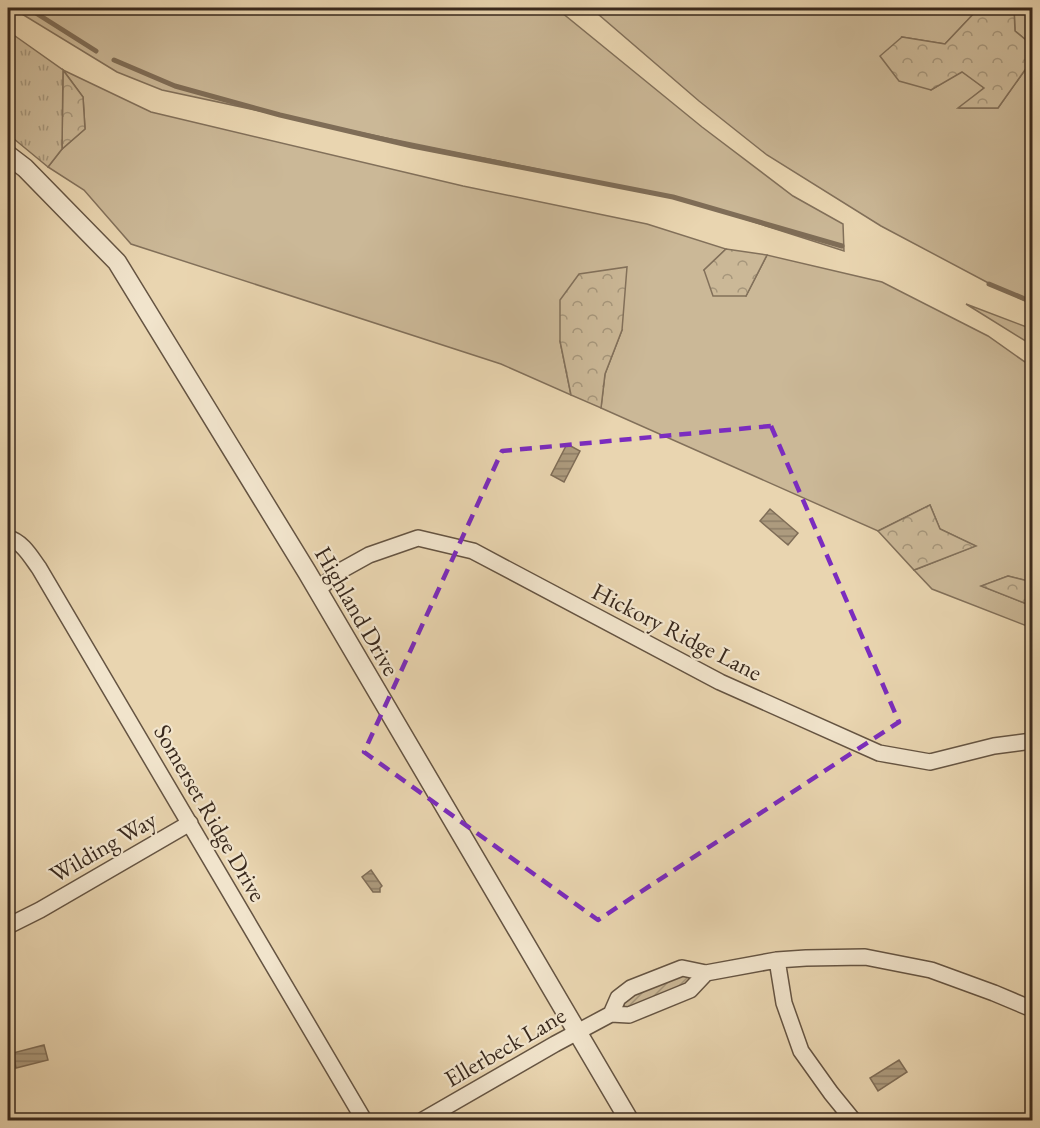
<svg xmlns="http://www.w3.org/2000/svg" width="1040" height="1128" font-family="'EB Garamond',serif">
	<defs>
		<pattern id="forest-crowns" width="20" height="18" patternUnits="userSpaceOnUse" patternTransform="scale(1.5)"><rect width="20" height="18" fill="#cbb897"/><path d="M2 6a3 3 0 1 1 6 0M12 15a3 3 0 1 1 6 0" fill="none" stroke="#a6967b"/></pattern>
		<pattern id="park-tufts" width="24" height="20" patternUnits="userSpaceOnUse" patternTransform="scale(1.5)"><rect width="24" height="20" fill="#cbb897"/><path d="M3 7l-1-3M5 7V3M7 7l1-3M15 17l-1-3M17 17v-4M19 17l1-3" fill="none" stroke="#a6967b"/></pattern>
		<pattern id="garden-furrows" width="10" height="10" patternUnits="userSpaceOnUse" patternTransform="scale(1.5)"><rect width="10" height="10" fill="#cbb897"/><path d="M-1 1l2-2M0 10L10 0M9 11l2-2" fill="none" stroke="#a6967b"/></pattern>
		<pattern id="water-rules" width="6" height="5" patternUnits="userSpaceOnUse" patternTransform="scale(1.5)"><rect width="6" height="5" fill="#ad9b7e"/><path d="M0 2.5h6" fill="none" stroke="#8e7e67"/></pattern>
	</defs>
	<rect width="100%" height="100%" fill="#e9d5b0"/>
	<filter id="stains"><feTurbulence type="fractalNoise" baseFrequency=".00333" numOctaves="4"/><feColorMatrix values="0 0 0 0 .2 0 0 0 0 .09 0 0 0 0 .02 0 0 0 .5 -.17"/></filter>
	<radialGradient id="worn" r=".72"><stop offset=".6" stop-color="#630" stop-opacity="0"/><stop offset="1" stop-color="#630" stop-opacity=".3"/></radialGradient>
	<!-- grass -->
	<path fill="#cbb897" stroke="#82705a" stroke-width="1.5" d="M 12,8 L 556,8 L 702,127 L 793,196 L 843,224 L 844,251 L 679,198 L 391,139 L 162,90 L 117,72 Z
		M 591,8 L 979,8 L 945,44 L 902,37 L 931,90 L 962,71 L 984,88 L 960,108 L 998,108 L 1032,60 L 1032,304 L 996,287 L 881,226 L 767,155 L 699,101 Z
		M 1014,8 L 1032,8 L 1032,45 L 1015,31 Z
		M 63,70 L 151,112 L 463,186 L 647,224 L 726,249 L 704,270 L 746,296 L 767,255 L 882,282 L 988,336 L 1032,367 L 1032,582 L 1008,576 L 982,586 L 1032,606 L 1032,628 L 932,589 L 914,570 L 975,546 L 940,529 L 930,505 L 878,531 L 601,408 L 605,374 L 622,330 L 560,341 L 571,395 L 501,364 L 131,244 L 84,190 L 48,167 L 62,149 L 85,129 L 83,97 Z
		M 966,304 L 1032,329 L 1032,345 Z"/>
	<!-- forest -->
	<path fill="url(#forest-crowns)" stroke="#82705a" stroke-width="1.5" d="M 979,8 L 1014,8 L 1015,31 L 1032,45 L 1032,60 L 998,108 L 958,108 L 984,88 L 962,72 L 931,90 L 899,81 L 880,56 L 902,37 L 945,44 Z
		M 63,70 L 83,97 L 85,129 L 62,149 Z
		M 726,249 L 767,255 L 746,296 L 713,296 L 704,270 Z
		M 627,267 L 622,330 L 605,374 L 601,408 L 571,395 L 560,341 L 560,300 L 579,274 Z
		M 930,505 L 940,529 L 976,546 L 914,570 L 878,531 Z
		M 1008,576 L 1032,582 L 1032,606 L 981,586 Z"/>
	<!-- park -->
	<path fill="url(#park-tufts)" stroke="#82705a" stroke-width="1.5" d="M 8,31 L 63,70 L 62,149 L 48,167 L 8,134 Z"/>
	<!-- garden -->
	<path fill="url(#garden-furrows)" stroke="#82705a" stroke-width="1.5" d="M 686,974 L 690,978 L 688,983 L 628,1009 L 624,1006 L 623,1001 L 628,997 Z"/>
	<!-- water -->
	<path fill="url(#water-rules)" stroke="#7f6d57" stroke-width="1.5" d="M 567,444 L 580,451 L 564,482 L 551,475 Z
		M 770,509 L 798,533 L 788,545 L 760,521 Z
		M 371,870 L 382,886 L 380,888 L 380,892 L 373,892 L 362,877 Z
		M 44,1045 L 48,1060 L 16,1068 L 13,1053 Z
		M 899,1060 L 907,1072 L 878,1091 L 870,1078 Z"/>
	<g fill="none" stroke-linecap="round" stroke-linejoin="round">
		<!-- stream -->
		<path stroke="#7f6d57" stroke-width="5" d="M 28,8 L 96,51
			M 114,60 L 175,86 L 280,115 L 412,146 L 673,197 L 842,246
			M 989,284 L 1032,302"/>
		<defs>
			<path id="minor" d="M 8,538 C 22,541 31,557 39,568 L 364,1120
				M 317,590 L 342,570 L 369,555 L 418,538 L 473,551 L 720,682 L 879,753 L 930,762 L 994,746 L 1032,741
				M 8,926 L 40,910 L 190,823
				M 777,960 L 784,1003 L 801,1051 L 831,1093 L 853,1120
				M 611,1014 L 618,998 L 631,988 L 682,968 L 706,973 L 777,960 L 806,958 L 865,957 L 931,970 L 994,993 L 1032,1009
				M 423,1120 L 555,1044 L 611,1014 L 629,1015 L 690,990 L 706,973"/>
			<path id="tertiary" d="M 8,155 L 25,168 L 117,262 L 307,572 L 629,1120"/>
		</defs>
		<!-- minor casing -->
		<use href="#minor" stroke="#655442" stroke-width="18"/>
		<!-- tertiary casing -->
		<use href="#tertiary" stroke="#655442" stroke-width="21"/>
		<!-- minor -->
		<use href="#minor" stroke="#f1e4cc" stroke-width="15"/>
		<!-- tertiary -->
		<use href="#tertiary" stroke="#f1e4cc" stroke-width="18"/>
	</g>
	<!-- marked area -->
	<path fill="none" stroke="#7b2cbf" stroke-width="4.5" stroke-dasharray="12 8" stroke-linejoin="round" d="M 771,426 L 899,722 L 598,920 L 364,752 L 502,451 Z"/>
	<g text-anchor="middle" stroke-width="4.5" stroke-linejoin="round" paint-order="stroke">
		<!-- street labels -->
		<g font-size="24" fill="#39291d" stroke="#f1e4cc">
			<text transform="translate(357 611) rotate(60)" y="8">Highland Drive</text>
			<text transform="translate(677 632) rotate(27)" y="8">Hickory Ridge Lane</text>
			<text transform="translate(210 813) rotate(60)" y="8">Somerset Ridge Drive</text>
			<text transform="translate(103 847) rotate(-30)" y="8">Wilding Way</text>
			<text transform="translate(505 1047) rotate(-30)" y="8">Ellerbeck Lane</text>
		</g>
	</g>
	<!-- margin -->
	<rect width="1040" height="1128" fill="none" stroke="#e9d5b0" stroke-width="30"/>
	<rect x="9" y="9" width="1022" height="1110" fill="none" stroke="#39291d" stroke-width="3"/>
	<rect x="15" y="15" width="1010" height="1098" fill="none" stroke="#39291d" stroke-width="1.5"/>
	<rect width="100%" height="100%" filter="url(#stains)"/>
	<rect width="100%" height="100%" fill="url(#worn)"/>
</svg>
